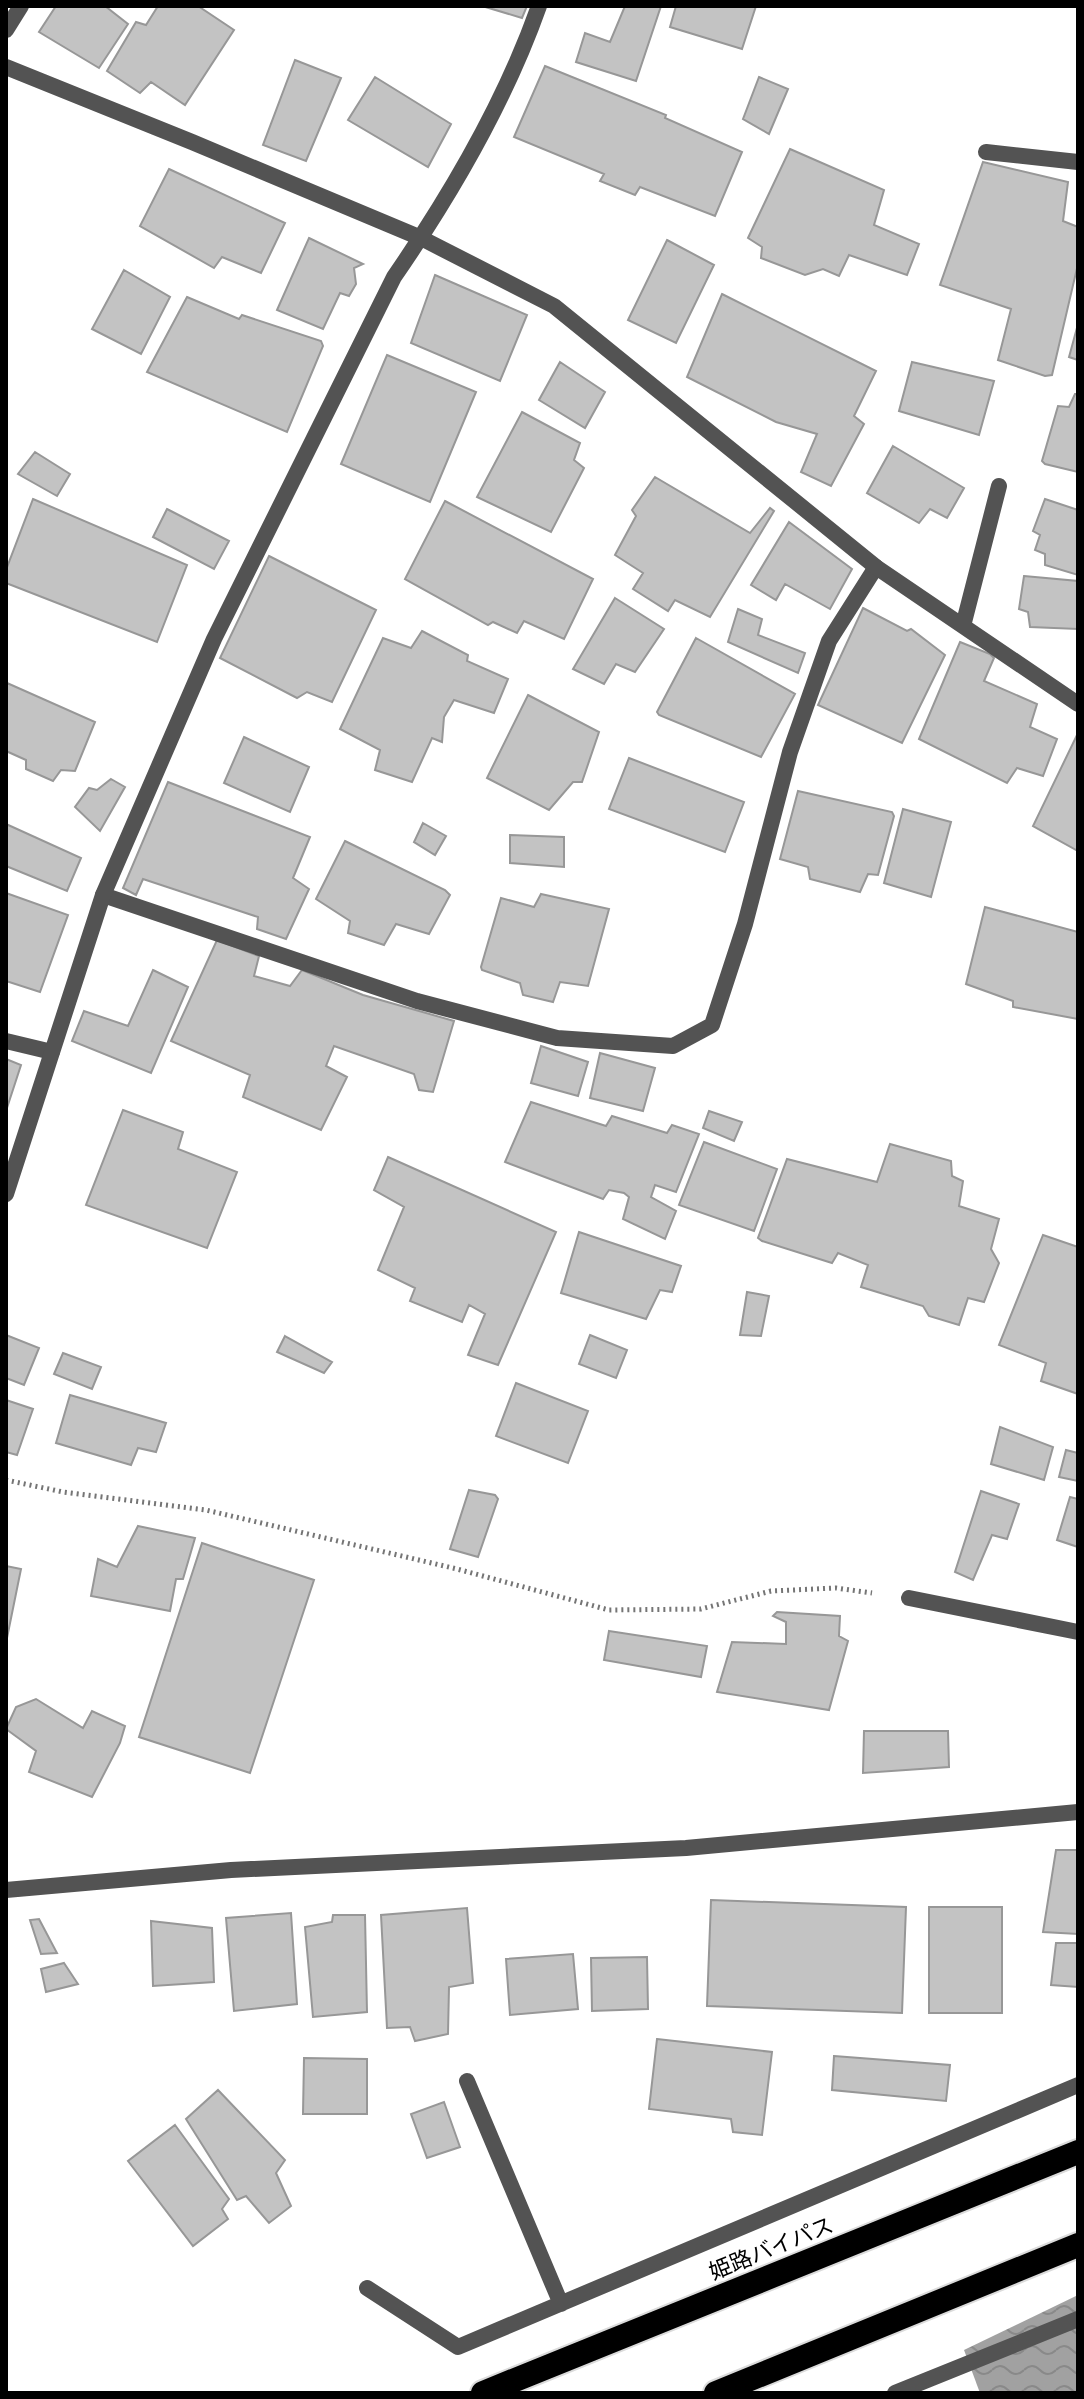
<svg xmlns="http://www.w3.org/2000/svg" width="1084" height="2399" font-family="'Exo 2','Noto Sans JP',sans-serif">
	<defs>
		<pattern id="water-waves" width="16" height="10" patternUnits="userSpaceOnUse" patternTransform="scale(2)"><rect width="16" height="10" fill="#a1a1a1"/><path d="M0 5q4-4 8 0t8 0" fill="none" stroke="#898989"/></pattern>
	</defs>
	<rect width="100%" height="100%" fill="#fff"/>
	<!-- water -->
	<path fill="url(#water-waves)" d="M 1078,2295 L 1078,2393 L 980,2393 L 964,2350 Z"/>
	<!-- building -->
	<path fill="#c3c3c3" stroke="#979797" stroke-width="2" d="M 56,6 L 105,6 L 128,24 L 99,68 L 39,32 Z
		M 158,6 L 198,6 L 234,30 L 185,105 L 151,82 L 140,93 L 107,71 L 136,22 L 146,25 Z
		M 482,6 L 527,6 L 522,18 Z
		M 625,6 L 661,6 L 636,81 L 576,62 L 585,33 L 610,42 Z
		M 676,6 L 756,6 L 742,49 L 670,27 Z
		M 295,60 L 341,78 L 306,161 L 263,145 Z
		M 545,66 L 666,115 L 665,118 L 742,152 L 715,216 L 640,187 L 635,195 L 600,181 L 604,174 L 514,137 Z
		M 375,77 L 451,124 L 428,167 L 348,120 Z
		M 759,77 L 788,89 L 769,134 L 743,119 Z
		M 790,149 L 884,190 L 874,225 L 919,244 L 907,275 L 849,255 L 839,276 L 823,269 L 805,275 L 761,258 L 762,247 L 748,238 Z
		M 983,162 L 1068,182 L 1063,221 L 1078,227 L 1078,264 L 1052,375 L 1045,376 L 998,360 L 1011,309 L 940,285 Z
		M 169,169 L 285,223 L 261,273 L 222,257 L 214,268 L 140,226 Z
		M 309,238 L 363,264 L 354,268 L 356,284 L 349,296 L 340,293 L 323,329 L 277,310 Z
		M 667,240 L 714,265 L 676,343 L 628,320 Z
		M 124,270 L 170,297 L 141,354 L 92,329 Z
		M 435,275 L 527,315 L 500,381 L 411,343 Z
		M 722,294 L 876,371 L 854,416 L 864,424 L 831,486 L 801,472 L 817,434 L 776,422 L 687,377 Z
		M 187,297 L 239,319 L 242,315 L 321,341 L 323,346 L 287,432 L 147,372 Z
		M 1078,324 L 1078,360 L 1069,357 Z
		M 387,355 L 476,392 L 430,502 L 341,464 Z
		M 560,362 L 605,392 L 585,428 L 539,400 Z
		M 912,362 L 994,381 L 979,435 L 899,411 Z
		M 1075,394 L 1078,394 L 1078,472 L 1045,464 L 1042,461 L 1058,406 L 1069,407 Z
		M 522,412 L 580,443 L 574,460 L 584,468 L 551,532 L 477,497 Z
		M 893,446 L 964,488 L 947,518 L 930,509 L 919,523 L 867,493 Z
		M 35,452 L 70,474 L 57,496 L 18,474 Z
		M 655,477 L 750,533 L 770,508 L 774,511 L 710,617 L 675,600 L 668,611 L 633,589 L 643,573 L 615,555 L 636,516 L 632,510 Z
		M 33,499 L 187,565 L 157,642 L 6,583 L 6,570 Z
		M 1045,499 L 1078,510 L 1078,575 L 1045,565 L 1045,554 L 1035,550 L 1040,535 L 1033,531 Z
		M 445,501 L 593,579 L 564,639 L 524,621 L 517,633 L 493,622 L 488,625 L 405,579 Z
		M 167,509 L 229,541 L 214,569 L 153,537 Z
		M 789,522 L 852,569 L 830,609 L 785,584 L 776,600 L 751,585 Z
		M 269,556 L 376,610 L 332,702 L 307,692 L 297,698 L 220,658 Z
		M 1024,576 L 1078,581 L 1078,629 L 1030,627 L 1028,612 L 1019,609 Z
		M 615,598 L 664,629 L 635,672 L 616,664 L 604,684 L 573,669 Z
		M 863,608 L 907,631 L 911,629 L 945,655 L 902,743 L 818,705 Z
		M 738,609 L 762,619 L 758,635 L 805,653 L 798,673 L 728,642 Z
		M 422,631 L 468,655 L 467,661 L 508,679 L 494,713 L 454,700 L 444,717 L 442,742 L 432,738 L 412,782 L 375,770 L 380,750 L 340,729 L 383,638 L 411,648 Z
		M 696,638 L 795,694 L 761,757 L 659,715 L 657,712 Z
		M 960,642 L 990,654 L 994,658 L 984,681 L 1037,704 L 1030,727 L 1057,739 L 1043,776 L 1017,768 L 1007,783 L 919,739 Z
		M 7,683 L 95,722 L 75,771 L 61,770 L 53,781 L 26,769 L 26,760 L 6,751 Z
		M 528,695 L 599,732 L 582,782 L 573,782 L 549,810 L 487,778 Z
		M 1078,733 L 1078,851 L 1033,826 Z
		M 244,737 L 309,767 L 290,812 L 224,783 Z
		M 629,758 L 744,802 L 725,852 L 609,809 Z
		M 111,779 L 125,787 L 100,831 L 75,807 L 89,788 L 97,790 Z
		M 168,782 L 310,837 L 293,878 L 309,889 L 286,939 L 257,929 L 258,917 L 143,879 L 136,895 L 123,888 Z
		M 798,791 L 892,812 L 894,816 L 878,875 L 868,874 L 860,892 L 810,879 L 808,867 L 780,859 Z
		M 903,809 L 951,822 L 931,897 L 884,883 Z
		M 423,823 L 446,836 L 435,855 L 414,842 Z
		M 6,824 L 81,858 L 67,891 L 6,866 Z
		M 510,835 L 564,837 L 564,867 L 510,863 Z
		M 345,841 L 445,890 L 450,895 L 429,934 L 396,924 L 384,945 L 348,933 L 350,921 L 316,899 Z
		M 6,893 L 68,915 L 40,992 L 6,981 Z
		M 541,894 L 609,909 L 588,986 L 560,982 L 553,1002 L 523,995 L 520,983 L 482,970 L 481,967 L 501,898 L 534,907 Z
		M 985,907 L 1078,932 L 1078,1019 L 1013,1007 L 1013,1001 L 966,984 Z
		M 217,940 L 259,956 L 254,976 L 290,986 L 302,970 L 363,995 L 454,1021 L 433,1092 L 419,1090 L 414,1074 L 334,1046 L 326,1066 L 347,1077 L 321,1130 L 243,1097 L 250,1075 L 171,1041 Z
		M 153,970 L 188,987 L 151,1073 L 72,1041 L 84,1011 L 128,1026 Z
		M 541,1046 L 588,1062 L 578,1096 L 531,1083 Z
		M 600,1053 L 655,1068 L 643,1111 L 590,1098 Z
		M 6,1059 L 21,1065 L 6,1111 Z
		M 531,1102 L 606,1126 L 612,1116 L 667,1133 L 672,1125 L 699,1134 L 676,1192 L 655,1185 L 651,1197 L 676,1211 L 665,1239 L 623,1219 L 629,1197 L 624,1193 L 609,1190 L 603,1199 L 505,1162 Z
		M 123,1110 L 183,1132 L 178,1149 L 237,1172 L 207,1248 L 86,1205 Z
		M 709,1111 L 742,1122 L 734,1141 L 703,1128 Z
		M 704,1142 L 777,1169 L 754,1231 L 679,1205 Z
		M 890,1144 L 951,1161 L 952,1176 L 963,1181 L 959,1206 L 999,1219 L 991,1249 L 999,1263 L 984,1302 L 968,1298 L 959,1325 L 929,1316 L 923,1306 L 861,1287 L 868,1265 L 838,1253 L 832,1263 L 762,1241 L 758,1238 L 787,1159 L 877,1182 Z
		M 388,1157 L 556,1232 L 498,1365 L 468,1355 L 485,1314 L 469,1305 L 462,1322 L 410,1301 L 415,1288 L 378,1270 L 404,1207 L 374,1190 Z
		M 579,1232 L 681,1266 L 672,1292 L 660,1290 L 646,1319 L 561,1293 Z
		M 1043,1235 L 1078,1247 L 1078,1394 L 1041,1381 L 1046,1363 L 999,1345 Z
		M 747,1292 L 769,1296 L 761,1336 L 740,1335 Z
		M 6,1335 L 39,1348 L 24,1385 L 6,1378 Z
		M 590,1335 L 627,1350 L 616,1378 L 579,1364 Z
		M 285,1336 L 332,1362 L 324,1373 L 277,1352 Z
		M 63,1353 L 101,1367 L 92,1389 L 54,1374 Z
		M 516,1383 L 588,1411 L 568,1463 L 496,1436 Z
		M 70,1395 L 166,1423 L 156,1452 L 138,1448 L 131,1465 L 56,1443 Z
		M 6,1400 L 33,1409 L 17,1455 L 6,1452 Z
		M 1000,1427 L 1053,1447 L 1044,1480 L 991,1464 Z
		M 1066,1450 L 1078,1453 L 1078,1481 L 1059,1477 Z
		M 469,1490 L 495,1495 L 498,1499 L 478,1557 L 450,1549 Z
		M 981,1491 L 1019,1504 L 1007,1539 L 992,1535 L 973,1580 L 955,1572 Z
		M 1070,1497 L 1078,1499 L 1078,1547 L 1057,1540 Z
		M 138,1526 L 195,1538 L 183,1579 L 176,1579 L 170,1611 L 91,1596 L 98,1559 L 117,1567 Z
		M 202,1543 L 314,1580 L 250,1773 L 139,1737 Z
		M 6,1566 L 21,1569 L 7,1638 L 6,1638 Z
		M 777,1612 L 840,1616 L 839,1636 L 848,1641 L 829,1710 L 717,1692 L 732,1642 L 786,1644 L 786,1622 L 773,1616 Z
		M 609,1631 L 707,1646 L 701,1677 L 604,1660 Z
		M 36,1699 L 83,1728 L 92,1711 L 125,1726 L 120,1743 L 92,1797 L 29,1772 L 36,1751 L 6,1729 L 16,1707 Z
		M 864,1731 L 948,1731 L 949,1767 L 863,1773 Z
		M 1056,1850 L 1078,1850 L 1078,1934 L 1043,1932 Z
		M 711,1900 L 906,1907 L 902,2013 L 707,2006 Z
		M 929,1907 L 1002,1907 L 1002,2013 L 929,2013 Z
		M 467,1908 L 473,1983 L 449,1987 L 448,2034 L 415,2041 L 410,2027 L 387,2028 L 381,1915 Z
		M 291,1913 L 297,2004 L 234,2011 L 226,1918 Z
		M 333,1915 L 365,1915 L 367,2012 L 313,2017 L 305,1927 L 332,1922 Z
		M 39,1919 L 57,1953 L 41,1954 L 30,1920 Z
		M 151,1921 L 212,1928 L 214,1982 L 153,1986 Z
		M 1056,1943 L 1078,1943 L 1078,1987 L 1051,1985 Z
		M 573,1954 L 578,2009 L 510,2015 L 506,1959 Z
		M 647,1957 L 648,2009 L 592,2011 L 591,1958 Z
		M 64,1963 L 78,1984 L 46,1992 L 41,1969 Z
		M 657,2039 L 772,2052 L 762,2135 L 733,2132 L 731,2119 L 649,2109 Z
		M 834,2056 L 950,2065 L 946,2101 L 832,2090 Z
		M 304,2058 L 367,2059 L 367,2114 L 303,2114 Z
		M 218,2090 L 285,2160 L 276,2173 L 291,2206 L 269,2223 L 246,2196 L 237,2200 L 186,2119 Z
		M 444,2102 L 460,2147 L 427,2158 L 411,2114 Z
		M 175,2125 L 229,2199 L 222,2209 L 228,2219 L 193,2246 L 128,2161 Z"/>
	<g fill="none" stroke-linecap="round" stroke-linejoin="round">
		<defs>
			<path id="motorway" d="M 483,2393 L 1078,2152
				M 716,2393 L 1078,2245"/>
		</defs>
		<!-- motorway casing -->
		<use href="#motorway" stroke="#dbdbdb" stroke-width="28"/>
		<!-- path -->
		<path stroke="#757575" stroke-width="5" stroke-dasharray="2 4" stroke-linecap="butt" d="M 6,1480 L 63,1492 L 206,1510 L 457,1569 L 609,1610 L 701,1609 L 771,1591 L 836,1588 L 872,1593"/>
		<!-- service -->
		<path stroke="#535353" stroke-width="16" d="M 103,895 L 417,1001 L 557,1038 L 673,1046 L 712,1025 L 745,924 L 790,752 L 829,641 L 876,567
			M 6,1041 L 52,1052"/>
		<!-- minor -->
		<path stroke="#535353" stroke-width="16" d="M 6,30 L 21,6
			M 6,67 L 192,142 L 421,238 L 554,306 L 876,567 L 1078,704
			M 986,152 L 1078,162
			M 963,626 L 999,486
			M 6,1194 L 103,895 L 214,639 L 394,277 C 452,193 505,102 539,6
			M 909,1598 L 1078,1632
			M 467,2081 L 561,2304
			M 367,2288 L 458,2347 L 1078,2085
			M 895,2393 L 1078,2319"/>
		<!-- tertiary -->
		<path stroke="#535353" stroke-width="16" d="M 6,1890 L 231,1870 L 686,1848 L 1078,1812"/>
		<!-- motorway -->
		<use href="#motorway" stroke="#000" stroke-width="24"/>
	</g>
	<g text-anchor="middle" stroke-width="6" stroke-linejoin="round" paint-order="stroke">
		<!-- street labels -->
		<g font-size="22" fill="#000" stroke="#fff">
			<text transform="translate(771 2248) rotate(-22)" y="8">姫路バイパス</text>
		</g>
	</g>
	<!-- border -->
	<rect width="1084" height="2399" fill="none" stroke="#000000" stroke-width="16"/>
</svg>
